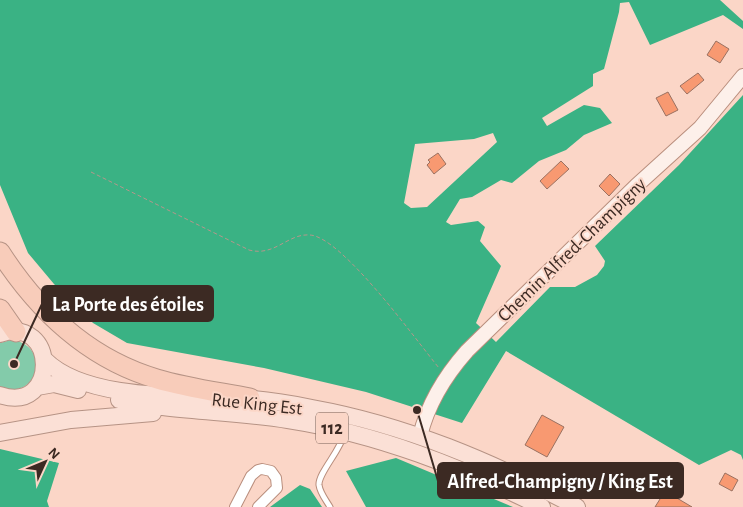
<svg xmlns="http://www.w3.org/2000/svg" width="743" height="507" font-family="'Alegreya Sans',sans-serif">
	<rect width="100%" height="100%" fill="#fbd6c7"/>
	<!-- green -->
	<path fill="#83cbaa" d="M 11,340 C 52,344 39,402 0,387 L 0,343 Z"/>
	<!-- forest -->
	<path fill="#3ab284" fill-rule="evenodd" d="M 0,0 L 720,0 L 743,21 L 743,29 L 723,15 L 650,45 L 629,2 L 620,3 L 619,12 L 604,69 L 593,74 L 593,86 L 542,118 L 547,126 L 584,105 L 600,108 L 612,123 L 584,135 L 566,150 L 539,161 L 512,183 L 501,180 L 472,197 L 460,199 L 446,222 L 451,225 L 478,221 L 485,227 L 480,241 L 501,266 L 476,323 L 496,342 L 550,287 L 575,287 L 597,275 L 604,266 L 605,261 L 595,246 L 679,165 L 743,95 L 743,460 L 741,455 L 731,450 L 699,465 L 506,351 L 462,423 L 366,392 L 264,368 L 127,343 L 93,323 L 54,284 L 28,253 L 0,185 ZM 493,133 L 497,142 L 427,207 L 411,208 L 404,203 L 415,144 L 474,139 Z
		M 0,449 L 59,463 L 47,501 L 49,507 L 0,507 Z
		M 396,458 L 513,507 L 366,507 L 346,471 Z
		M 300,485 L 310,489 L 322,507 L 270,507 Z"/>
	<!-- building -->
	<path fill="#f89971" stroke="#9a7161" d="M 716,41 L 729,49 L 720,63 L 707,55 Z
		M 698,73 L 704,80 L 687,94 L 680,86 Z
		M 668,92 L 678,110 L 666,116 L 656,98 Z
		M 438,153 L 446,164 L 434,174 L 427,165 L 430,162 L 428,160 Z
		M 561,161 L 569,169 L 547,189 L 540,181 Z
		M 610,174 L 620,184 L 609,196 L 599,186 Z
		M 542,415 L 564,427 L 547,457 L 525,445 Z
		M 725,473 L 738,480 L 732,491 L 719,484 Z
		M 665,491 L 692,507 L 655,507 Z"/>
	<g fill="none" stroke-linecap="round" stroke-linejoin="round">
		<defs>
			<path id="lane" d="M 330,507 C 326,500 320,493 319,485 C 318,473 341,450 344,434"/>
			<path id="street" d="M 235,507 L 251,476 L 258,470 L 262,469 L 271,471 L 276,478 L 277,488 L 258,507"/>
			<path id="secondary" d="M 420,436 C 428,403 444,377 467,351 L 636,186 L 700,128 L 743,76"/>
			<path id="primary" d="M 0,334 C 58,314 59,415 0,395
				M 45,360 C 81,396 164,396 212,397
				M 37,387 L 54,384 L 78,390
				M 237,398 C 262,399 287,403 312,408 C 406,425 493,462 577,507
				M 119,400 C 175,412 232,411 288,420 C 378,434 461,467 542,507
				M 0,433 L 71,420 L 153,413"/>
			<path id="highway" d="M 0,252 C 38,311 89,359 157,379 C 187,388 219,392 250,398
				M 0,309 L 16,332"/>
		</defs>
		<!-- lane casing -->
		<use href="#lane" stroke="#b98e7d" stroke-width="7"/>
		<!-- street casing -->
		<use href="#street" stroke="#b98e7d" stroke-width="12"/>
		<!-- secondary casing -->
		<use href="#secondary" stroke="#b98e7d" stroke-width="16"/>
		<!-- primary casing -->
		<use href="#primary" stroke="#b69385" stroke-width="18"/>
		<!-- highway casing -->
		<use href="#highway" stroke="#b69385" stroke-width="21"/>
		<!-- path -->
		<path stroke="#b5978b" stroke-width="1" stroke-dasharray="4 2.5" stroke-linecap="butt" d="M 91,172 L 249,250 C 275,257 288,233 310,235 C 342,237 416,340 439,368"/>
		<!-- lane -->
		<use href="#lane" stroke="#fff" stroke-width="5"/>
		<!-- street -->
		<use href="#street" stroke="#fff" stroke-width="10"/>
		<!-- secondary -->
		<use href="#secondary" stroke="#fdf0ea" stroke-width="14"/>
		<!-- primary -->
		<use href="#primary" stroke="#fbe0d6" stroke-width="16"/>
		<!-- highway -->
		<use href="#highway" stroke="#f8ccba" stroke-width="19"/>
	</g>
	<g text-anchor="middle" stroke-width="4" stroke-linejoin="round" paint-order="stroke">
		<!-- shield labels -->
		<rect fill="#fbd6c7" stroke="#755e54" stroke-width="1" x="316" y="412.5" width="32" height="31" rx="4"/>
		<g font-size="18" font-weight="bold" fill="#3c2a23">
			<text x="332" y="434">112</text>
		</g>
		<!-- street labels -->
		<g font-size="19" fill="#3c2a23" stroke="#fbd6c7">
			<text transform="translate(571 249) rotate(-44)" y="7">Chemin Alfred-Champigny</text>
			<text transform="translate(257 403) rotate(6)" y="7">Rue King Est</text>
		</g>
	</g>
	<!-- callouts -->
	<path fill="none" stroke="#3c2a23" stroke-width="2" d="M14 364L42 304M417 410L438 481"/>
	<g fill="#3c2a23" stroke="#fbd6c7" stroke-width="2">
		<circle cx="14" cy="364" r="5"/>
		<circle cx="417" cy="410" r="5"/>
	</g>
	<g fill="#3c2a23" stroke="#3c2a23" stroke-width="2">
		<rect x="42" y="286" width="171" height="35" rx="5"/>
		<rect x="438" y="463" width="245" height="35" rx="5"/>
	</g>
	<g font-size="20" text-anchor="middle" font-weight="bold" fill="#fff">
		<text x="128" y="311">La Porte des étoiles</text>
		<text x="560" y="488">Alfred-Champigny / King Est</text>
	</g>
	<!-- north arrow -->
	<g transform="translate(45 462) rotate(46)" stroke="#fbd6c7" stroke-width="4" paint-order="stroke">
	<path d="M0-4L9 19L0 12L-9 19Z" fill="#3c2a23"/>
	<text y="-8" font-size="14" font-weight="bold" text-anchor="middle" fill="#3c2a23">N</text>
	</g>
</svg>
